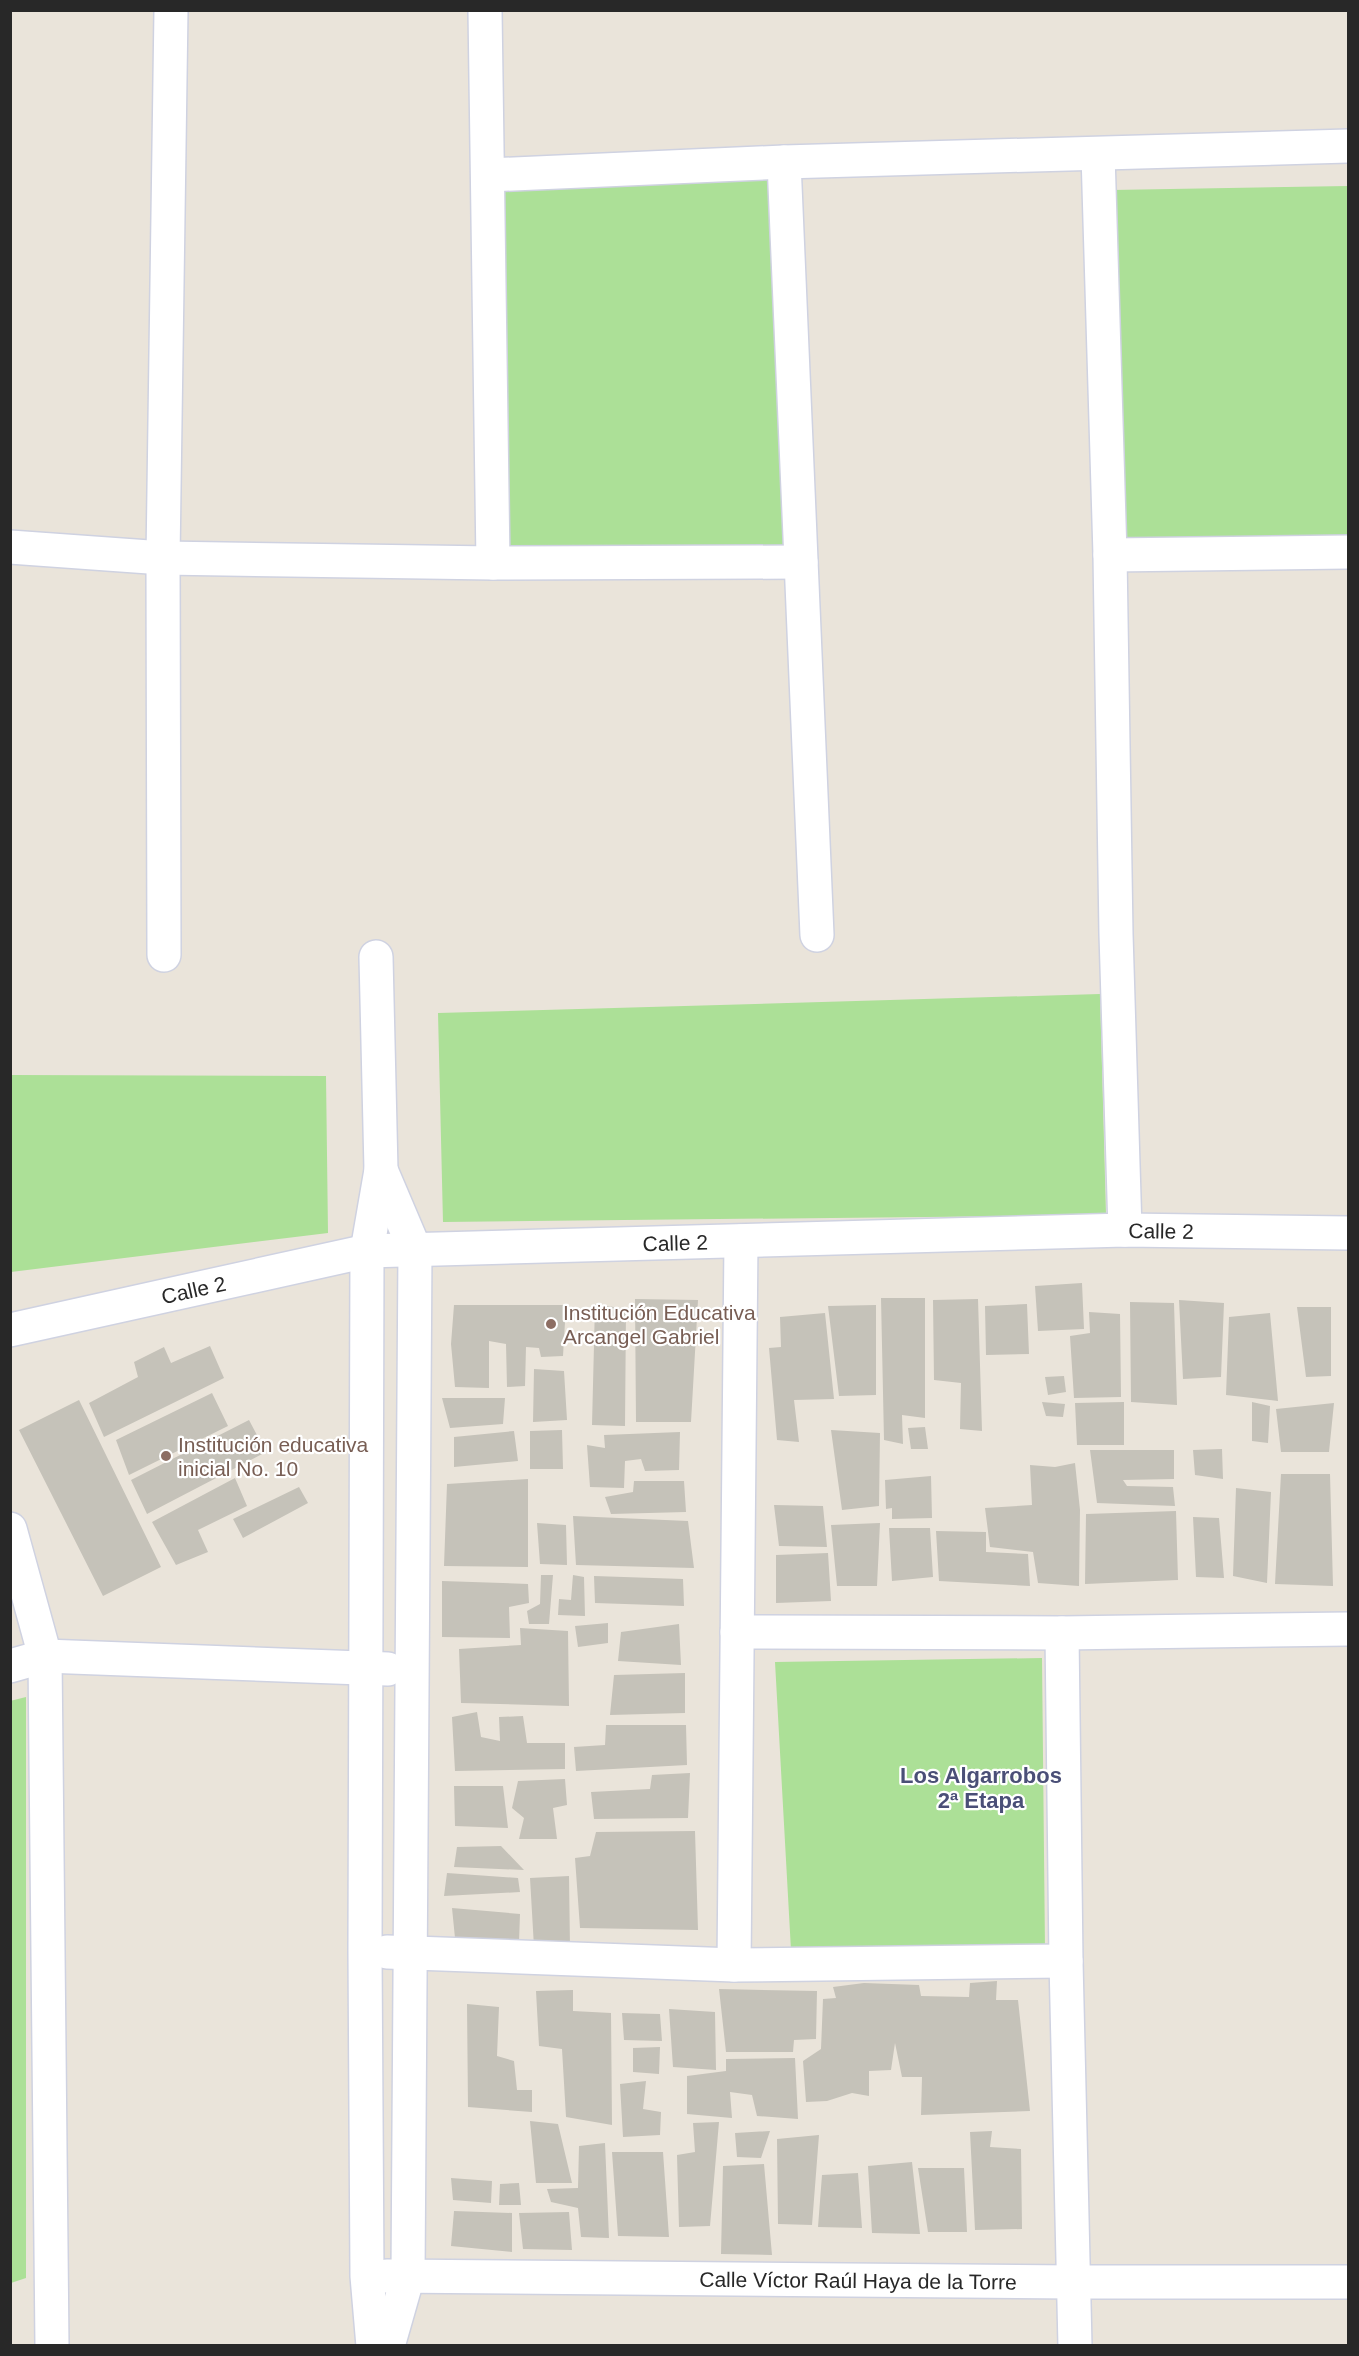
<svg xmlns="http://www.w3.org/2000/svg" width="1359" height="2356" font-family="Arial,sans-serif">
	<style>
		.green { fill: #ace097 }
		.building { fill: #c5c2b9 }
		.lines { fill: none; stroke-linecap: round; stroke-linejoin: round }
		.minor-casing { stroke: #cfd2e1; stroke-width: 36 }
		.minor { stroke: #fff; stroke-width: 33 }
		.education-dot { fill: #8d6e63; stroke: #fff; stroke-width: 2 }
		.labels { text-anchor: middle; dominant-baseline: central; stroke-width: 4.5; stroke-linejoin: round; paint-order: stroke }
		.street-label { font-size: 21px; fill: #282828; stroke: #fff }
		.education-label { font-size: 21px; fill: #785e54; stroke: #fff; text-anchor: start }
		.neighbourhood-label { font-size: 22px; font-weight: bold; fill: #4a4f77; stroke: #fff }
	</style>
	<rect width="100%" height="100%" fill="#eae4da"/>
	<path class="green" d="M 773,175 L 787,550 L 505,553 L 501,188 Z
		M 1348,186 L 1348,535 L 1126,539 L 1112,190 Z
		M 1100,994 L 1106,1215 L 443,1222 L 438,1013 Z
		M 10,1075 L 326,1076 L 328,1233 L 11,1272 Z
		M 1042,1658 L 1045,1950 L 791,1950 L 775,1662 Z
		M 26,1697 L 26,2278 L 11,2283 L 10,1701 Z"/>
	<path class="building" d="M 1082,1283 L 1084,1329 L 1038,1331 L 1035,1286 Z
		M 881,1298 L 925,1298 L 925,1418 L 902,1415 L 903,1444 L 884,1440 Z
		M 635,1299 L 698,1300 L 691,1422 L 636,1422 Z
		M 978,1299 L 982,1431 L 960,1429 L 961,1383 L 934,1380 L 933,1300 Z
		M 1179,1300 L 1224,1303 L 1221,1377 L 1183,1379 Z
		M 1130,1302 L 1174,1303 L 1177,1405 L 1131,1402 Z
		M 595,1304 L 626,1309 L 625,1426 L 592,1425 Z
		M 1027,1304 L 1029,1354 L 986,1355 L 985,1306 Z
		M 454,1305 L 566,1305 L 563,1356 L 541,1357 L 539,1348 L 526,1347 L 525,1386 L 507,1387 L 506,1344 L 489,1341 L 489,1388 L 455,1387 L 451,1344 Z
		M 876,1305 L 876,1395 L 839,1396 L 828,1306 Z
		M 1297,1307 L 1331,1307 L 1331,1376 L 1306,1377 Z
		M 1089,1312 L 1120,1314 L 1121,1397 L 1074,1398 L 1070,1336 L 1090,1333 Z
		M 825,1313 L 834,1399 L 794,1400 L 799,1442 L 777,1440 L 769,1348 L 781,1347 L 780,1317 Z
		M 1270,1313 L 1278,1401 L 1226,1395 L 1229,1317 Z
		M 210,1346 L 224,1378 L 104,1437 L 89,1403 L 138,1377 L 134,1362 L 164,1347 L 171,1363 Z
		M 534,1369 L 564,1371 L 567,1420 L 533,1422 Z
		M 1064,1376 L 1066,1392 L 1048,1395 L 1045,1377 Z
		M 212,1393 L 228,1426 L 129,1475 L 116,1440 Z
		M 442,1398 L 505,1398 L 503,1424 L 450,1428 Z
		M 79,1400 L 161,1567 L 103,1596 L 19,1430 Z
		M 1042,1402 L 1065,1404 L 1063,1417 L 1046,1416 Z
		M 1124,1402 L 1124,1445 L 1077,1445 L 1075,1403 Z
		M 1252,1402 L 1270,1406 L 1268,1443 L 1252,1441 Z
		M 1334,1403 L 1329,1452 L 1281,1452 L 1276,1409 Z
		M 249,1420 L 266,1452 L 147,1514 L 131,1480 Z
		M 925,1427 L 928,1449 L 911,1449 L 908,1428 Z
		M 562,1430 L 563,1469 L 530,1469 L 530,1431 Z
		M 831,1430 L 880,1433 L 879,1506 L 842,1510 Z
		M 514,1431 L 518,1461 L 454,1467 L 454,1437 Z
		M 680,1432 L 679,1470 L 645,1471 L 641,1459 L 625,1461 L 624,1488 L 590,1487 L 587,1445 L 605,1448 L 604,1435 Z
		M 1222,1449 L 1223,1479 L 1195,1475 L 1193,1450 Z
		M 1090,1450 L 1174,1450 L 1174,1479 L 1123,1480 L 1127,1486 L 1173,1487 L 1175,1506 L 1097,1503 Z
		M 1075,1463 L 1080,1510 L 1079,1586 L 1038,1583 L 1033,1552 L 990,1547 L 985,1508 L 1032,1505 L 1030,1465 L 1055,1467 Z
		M 1281,1474 L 1330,1474 L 1333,1586 L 1275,1584 Z
		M 931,1476 L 932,1518 L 892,1519 L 892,1508 L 886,1509 L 885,1480 Z
		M 235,1478 L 247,1506 L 198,1530 L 208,1552 L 176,1565 L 152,1522 Z
		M 528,1479 L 528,1567 L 444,1566 L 447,1484 Z
		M 634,1481 L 684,1481 L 686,1512 L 611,1514 L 605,1497 L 633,1492 Z
		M 299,1487 L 308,1503 L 243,1538 L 233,1519 Z
		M 1236,1488 L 1271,1492 L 1267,1583 L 1233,1576 Z
		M 774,1505 L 823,1506 L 827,1547 L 779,1546 Z
		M 1176,1511 L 1178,1580 L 1085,1584 L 1086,1514 Z
		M 573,1516 L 688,1521 L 694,1568 L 576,1565 Z
		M 1193,1517 L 1219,1518 L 1224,1578 L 1196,1577 Z
		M 537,1523 L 566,1525 L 567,1565 L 540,1564 Z
		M 880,1523 L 877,1586 L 837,1586 L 831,1525 Z
		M 889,1528 L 930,1528 L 933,1577 L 892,1581 Z
		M 936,1531 L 986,1532 L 986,1552 L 1028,1554 L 1030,1586 L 939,1581 Z
		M 828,1553 L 831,1601 L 776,1603 L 776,1555 Z
		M 541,1575 L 553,1575 L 549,1624 L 529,1624 L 527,1611 L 540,1604 Z
		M 573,1575 L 584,1577 L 585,1616 L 558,1615 L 559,1599 L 571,1600 Z
		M 594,1576 L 683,1579 L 684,1606 L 595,1603 Z
		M 442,1581 L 528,1584 L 529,1603 L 509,1607 L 510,1638 L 442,1637 Z
		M 608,1623 L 608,1643 L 578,1647 L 575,1626 Z
		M 679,1624 L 681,1665 L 618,1661 L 621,1632 Z
		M 520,1628 L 568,1631 L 569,1706 L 461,1703 L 459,1649 L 521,1645 Z
		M 685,1673 L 685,1713 L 610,1715 L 614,1675 Z
		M 477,1712 L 481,1737 L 500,1741 L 499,1717 L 523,1716 L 527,1743 L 565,1743 L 565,1769 L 455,1771 L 452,1717 Z
		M 606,1725 L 686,1725 L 687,1765 L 576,1771 L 574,1747 L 605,1745 Z
		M 690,1773 L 688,1818 L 594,1819 L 591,1792 L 650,1789 L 652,1775 Z
		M 565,1779 L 567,1805 L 553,1808 L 557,1839 L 519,1839 L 524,1818 L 512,1808 L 518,1781 Z
		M 454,1786 L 503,1786 L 508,1828 L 455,1826 Z
		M 695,1831 L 698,1930 L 580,1928 L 575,1858 L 590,1856 L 596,1832 Z
		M 501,1846 L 524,1870 L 454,1867 L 457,1847 Z
		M 447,1873 L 518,1878 L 520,1892 L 444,1896 Z
		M 569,1876 L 570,1948 L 534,1947 L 530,1878 Z
		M 452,1908 L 520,1914 L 519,1942 L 455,1938 Z
		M 997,1981 L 996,2000 L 1018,2000 L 1030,2111 L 921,2115 L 922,2077 L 902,2077 L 895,2043 L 891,2070 L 869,2071 L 869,2096 L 852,2093 L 827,2101 L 806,2102 L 803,2061 L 821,2049 L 823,1999 L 836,1998 L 833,1987 L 864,1983 L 919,1985 L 921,1996 L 969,1997 L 970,1983 Z
		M 719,1989 L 817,1991 L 816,2039 L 794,2040 L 793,2052 L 726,2052 Z
		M 573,1990 L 573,2011 L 611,2013 L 612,2125 L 566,2117 L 562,2049 L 539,2046 L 536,1991 Z
		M 467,2004 L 499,2007 L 497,2056 L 514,2061 L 517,2090 L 532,2090 L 532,2112 L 468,2107 Z
		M 669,2009 L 715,2012 L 716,2070 L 673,2067 Z
		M 622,2013 L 660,2014 L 662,2041 L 624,2040 Z
		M 660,2047 L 659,2074 L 633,2072 L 633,2048 Z
		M 795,2058 L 798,2119 L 757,2116 L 752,2095 L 730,2092 L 732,2118 L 687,2114 L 687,2076 L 726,2071 L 726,2059 Z
		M 646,2081 L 643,2109 L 661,2112 L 660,2135 L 623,2137 L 620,2084 Z
		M 530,2121 L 558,2124 L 572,2183 L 536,2183 Z
		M 719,2122 L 710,2226 L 679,2227 L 677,2155 L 695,2152 L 693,2123 Z
		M 770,2131 L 761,2158 L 737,2157 L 735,2133 Z
		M 992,2131 L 990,2147 L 1021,2149 L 1022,2229 L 975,2230 L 970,2132 Z
		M 819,2135 L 812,2225 L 778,2224 L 777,2139 Z
		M 605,2143 L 609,2238 L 581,2237 L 578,2208 L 551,2202 L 547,2189 L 578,2188 L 579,2146 Z
		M 612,2152 L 663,2152 L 669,2237 L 618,2236 Z
		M 912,2162 L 920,2234 L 872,2233 L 868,2166 Z
		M 764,2164 L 772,2255 L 721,2254 L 723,2166 Z
		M 918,2168 L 964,2168 L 967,2232 L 928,2232 Z
		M 858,2173 L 862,2228 L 818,2227 L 822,2175 Z
		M 451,2178 L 492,2181 L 491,2203 L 453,2200 Z
		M 519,2183 L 521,2205 L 499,2205 L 500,2184 Z
		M 454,2211 L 512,2213 L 512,2252 L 451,2246 Z
		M 569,2212 L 572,2250 L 523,2249 L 519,2213 Z"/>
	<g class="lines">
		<g class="minor-casing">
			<g id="minor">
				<path d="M 485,10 L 493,563"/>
				<path d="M 1098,154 L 1110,555 L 1116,934 L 1125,1230"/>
				<path d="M 784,162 L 817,935"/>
				<path d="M 489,175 L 784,162 L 1348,146"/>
				<path d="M 10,547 L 163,558 L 493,563 L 801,562"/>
				<path d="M 1110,555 L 1348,552"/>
				<path d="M 164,955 L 163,558 L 171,10"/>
				<path d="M 381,1170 L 415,1250 L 408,2276 L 388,2346"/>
				<path id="s1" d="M 10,1330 L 367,1251 L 1125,1230 L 1348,1233"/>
				<path d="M 10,1529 L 45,1656 L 52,2346"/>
				<path d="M 737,1632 L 1062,1633 L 1348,1629"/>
				<path d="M 1062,1633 L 1066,1961 L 1075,2346"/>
				<path d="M 10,1666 L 45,1656 L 388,1669"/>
				<path d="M 387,1952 L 734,1965 L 1066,1961"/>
				<path d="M 734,1965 L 741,1241"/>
				<path id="s2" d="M 387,2276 L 1074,2282 L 1348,2282"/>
				<path d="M 373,2346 L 367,2276 L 365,1951 L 367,1251 L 381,1170 L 376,957"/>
			</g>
		</g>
		<use href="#minor" class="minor"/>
	</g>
	<g class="education-dot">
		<circle cx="551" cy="1324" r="6"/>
		<circle cx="166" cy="1456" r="6"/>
	</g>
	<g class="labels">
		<g class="street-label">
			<text stroke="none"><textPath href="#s1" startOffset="1160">Calle 2</textPath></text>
			<text stroke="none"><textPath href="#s1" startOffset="674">Calle 2</textPath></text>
			<text stroke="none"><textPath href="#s1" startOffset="188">Calle 2</textPath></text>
			<text stroke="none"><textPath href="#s2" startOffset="471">Calle Víctor Raúl Haya de la Torre</textPath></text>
		</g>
		<g class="education-label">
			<text x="563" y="1312">Institución Educativa<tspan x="563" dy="24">Arcangel Gabriel</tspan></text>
			<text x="178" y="1444">Institución educativa<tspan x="178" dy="24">inicial No. 10</tspan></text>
		</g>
		<g class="neighbourhood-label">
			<text x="981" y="1775">Los Algarrobos<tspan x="981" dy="25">2ª Etapa</tspan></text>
		</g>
	</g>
	<rect width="1359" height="2356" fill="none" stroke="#282828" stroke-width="24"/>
</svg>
